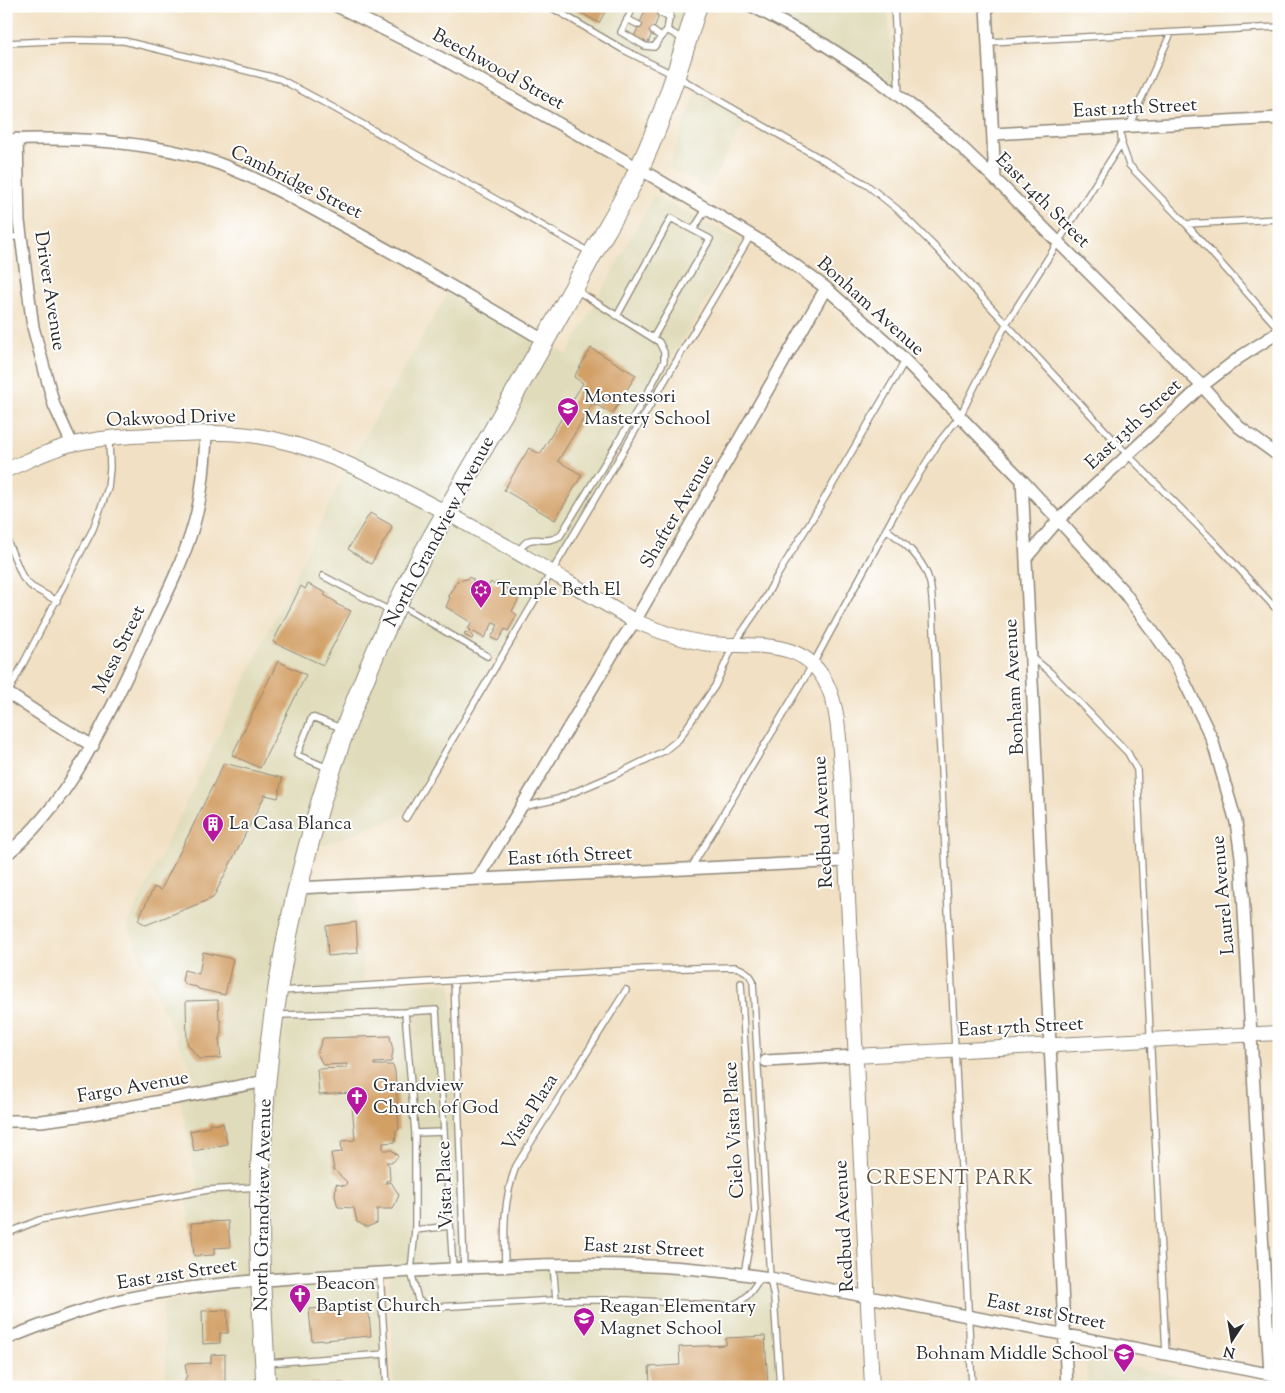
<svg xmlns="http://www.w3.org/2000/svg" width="1285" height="1393" font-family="'Sorts Mill Goudy',serif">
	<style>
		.built { fill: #e0dcbb }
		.building { fill: #d29f65 }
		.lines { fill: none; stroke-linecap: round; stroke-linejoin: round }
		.service-casing { stroke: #8e8677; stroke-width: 8 }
		.minor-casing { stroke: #8e8677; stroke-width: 14 }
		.tertiary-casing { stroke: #8e8677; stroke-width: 16 }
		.primary-casing { stroke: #8e8677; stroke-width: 21 }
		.service { stroke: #fff; stroke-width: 5.5 }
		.minor { stroke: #fff; stroke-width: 11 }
		.tertiary { stroke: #fff; stroke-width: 14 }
		.primary { stroke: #fff; stroke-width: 19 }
		.labels { text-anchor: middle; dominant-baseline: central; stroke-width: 4; stroke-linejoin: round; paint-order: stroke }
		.street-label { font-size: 19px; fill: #2b2b2b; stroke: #fff }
		.poi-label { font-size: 19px; fill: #2b2b2b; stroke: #fff; text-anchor: start }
		.neighbourhood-label { font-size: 20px; letter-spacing: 1px; fill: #65543f; stroke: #fff }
	</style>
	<rect width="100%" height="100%" fill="#fff"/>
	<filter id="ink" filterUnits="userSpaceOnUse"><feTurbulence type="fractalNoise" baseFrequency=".02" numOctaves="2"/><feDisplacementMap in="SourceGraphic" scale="10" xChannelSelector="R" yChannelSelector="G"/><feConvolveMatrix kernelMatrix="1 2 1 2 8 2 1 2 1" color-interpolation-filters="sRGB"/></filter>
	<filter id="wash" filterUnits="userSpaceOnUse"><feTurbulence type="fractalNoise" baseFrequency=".0096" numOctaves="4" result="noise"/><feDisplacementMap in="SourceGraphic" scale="20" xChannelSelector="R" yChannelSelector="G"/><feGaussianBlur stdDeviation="1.12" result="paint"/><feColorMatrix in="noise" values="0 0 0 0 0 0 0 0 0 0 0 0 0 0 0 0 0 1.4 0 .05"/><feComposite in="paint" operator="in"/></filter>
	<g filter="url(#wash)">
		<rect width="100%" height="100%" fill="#f1e0c3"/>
		<path class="built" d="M 550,6 L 697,6 L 676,76 Z
			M 752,6 L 888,6 L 893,91 Z
			M 697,90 L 746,120 L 708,189 L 670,168 L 673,154 Z
			M 654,195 L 741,241 L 403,815 L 307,851 L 297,887 L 356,885 L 364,985 L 451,983 L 466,1269 L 551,1264 L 721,1279 L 775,1288 L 777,1387 L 394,1387 L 389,1273 L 378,1274 L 384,1387 L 167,1387 L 162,1303 L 196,1297 L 187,1197 L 199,1193 L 180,1098 L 202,1092 L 146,973 L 128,924 L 349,463 L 452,286 L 567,355 Z
			M 1086,1358 L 1235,1387 L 1088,1387 Z"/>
		<g id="blocks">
			<path class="building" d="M 569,6 L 608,6 L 599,23 Z
				M 647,6 L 663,6 L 648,43 L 634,37 Z
				M 591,348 L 636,375 L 612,414 L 593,403 L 558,461 L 582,475 L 555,520 L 504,490 L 529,448 L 540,454 L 583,383 L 574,377 Z
				M 370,513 L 391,525 L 392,528 L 371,564 L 348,549 Z
				M 468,577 L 473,579 L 473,582 L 486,589 L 491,582 L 494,585 L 496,582 L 520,597 L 512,611 L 517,615 L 508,631 L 505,629 L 498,641 L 491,638 L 498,625 L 493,623 L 484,638 L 474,632 L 471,635 L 473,637 L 472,639 L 464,635 L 465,632 L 468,633 L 471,630 L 468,629 L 472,623 L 446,607 L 450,597 L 448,596 L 457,581 L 467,579 Z
				M 308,584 L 326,593 L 324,595 L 336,602 L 336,604 L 351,611 L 323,665 L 273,642 L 301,586 L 305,589 Z
				M 278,661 L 306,675 L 260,768 L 232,755 Z
				M 224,763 L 282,778 L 278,798 L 265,795 L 213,898 L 146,925 L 138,920 L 154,887 L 161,890 Z
				M 356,922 L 358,953 L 328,956 L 326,926 Z
				M 203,952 L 233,959 L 225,995 L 198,989 L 197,987 L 187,985 L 182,981 L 184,970 L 199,974 Z
				M 218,1000 L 219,1020 L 221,1021 L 221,1038 L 219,1039 L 221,1058 L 199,1059 L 187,1043 L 186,1001 Z
				M 390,1036 L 393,1051 L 391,1062 L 374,1063 L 374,1065 L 393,1065 L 395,1071 L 399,1130 L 396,1130 L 395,1142 L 383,1143 L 383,1150 L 392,1150 L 398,1156 L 393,1162 L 386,1162 L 389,1165 L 390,1180 L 386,1181 L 386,1183 L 391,1182 L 399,1195 L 393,1209 L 377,1209 L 377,1223 L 367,1227 L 357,1222 L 354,1208 L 338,1207 L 335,1196 L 336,1184 L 345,1186 L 347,1182 L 334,1170 L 331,1153 L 342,1152 L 341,1141 L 355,1140 L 351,1093 L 319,1095 L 317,1069 L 347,1068 L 347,1064 L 323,1065 L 317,1053 L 323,1038 Z
				M 213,1123 L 214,1125 L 223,1123 L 227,1144 L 194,1151 L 190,1131 L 209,1127 L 209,1124 Z
				M 228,1221 L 230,1247 L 214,1248 L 214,1255 L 194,1256 L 191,1223 Z
				M 368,1304 L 371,1336 L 312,1341 L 309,1309 Z
				M 227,1310 L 228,1333 L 220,1333 L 220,1343 L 203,1344 L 202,1311 Z
				M 765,1336 L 768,1386 L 640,1387 L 640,1385 L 650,1385 L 649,1367 L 680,1365 L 679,1347 L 726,1345 L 726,1338 Z
				M 225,1354 L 225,1383 L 204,1384 L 205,1387 L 185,1387 L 185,1379 L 187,1376 L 185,1364 L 211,1363 L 211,1355 Z
				M 310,1383 L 317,1383 L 321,1386 L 323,1384 L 343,1383 L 341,1387 L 311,1387 Z"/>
		</g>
	</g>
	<g filter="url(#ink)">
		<use href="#blocks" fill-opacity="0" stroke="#8e8677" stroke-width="1"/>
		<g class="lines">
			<g class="service-casing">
				<path id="service" d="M 549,6 L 622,49 L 676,76 L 867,185 L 897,209 L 936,248 L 1128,455 L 1215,543 L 1279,612
					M 634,6 L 621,32 L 645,46 L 654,47 L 667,30 L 685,40
					M 645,6 L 646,7
					M 894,6 L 899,95
					M 660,13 L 670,18
					M 627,19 L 639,25
					M 667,30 L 671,9 L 670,6
					M 653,31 L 661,37
					M 988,42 L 1279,27
					M 6,43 L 73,40 L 124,41 L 280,79 L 334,108 L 589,252
					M 1129,126 L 1171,33
					M 1120,127 L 1122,145 L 1129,165 L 1186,224 L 1279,329
					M 1186,224 L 1279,219
					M 6,237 L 21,237
					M 617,316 L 671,218 L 693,230 L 707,208
					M 653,338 L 710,239 L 693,230
					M 886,529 C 905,543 924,559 930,583 C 932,592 932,602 933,611 L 972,1387
					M 6,538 L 23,578 L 32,587 L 57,601
					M 519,552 C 530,529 541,547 560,536 L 646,396 L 664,361 L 664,352 L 659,342 L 576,290
					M 323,576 L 392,612
					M 400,605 L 487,656
					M 1032,657 L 1050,672 L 1128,753 L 1137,770 L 1166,1354
					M 8,693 L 93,529 L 108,488 L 110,468 L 109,439
					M 328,768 L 297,755 L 312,717 L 344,729
					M 522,807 L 558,799 L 617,774 L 664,751 L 679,739 L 715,686 L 734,644 L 764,600 L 777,576 L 817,511 L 905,361
					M 406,818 L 751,235
					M 691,868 L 813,664 L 895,513 L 939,442 L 960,416 L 1006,324 L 1122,142
					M 454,981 L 464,1268
					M 741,983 L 755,1213 L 744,1274
					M 280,991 L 646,969 L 736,967 C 744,970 750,973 753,981 L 770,1278 L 774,1298 L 780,1387
					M 405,1012 L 436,1010 L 453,1269
					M 278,1015 L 405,1012 L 415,1133 L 415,1230 L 411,1271 L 418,1300 L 426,1305 L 436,1307 L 556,1300 L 627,1300 L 729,1306 C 746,1302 752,1290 761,1277
					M 415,1133 L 444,1132
					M 415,1230 L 450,1226
					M 6,1234 L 39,1220 L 208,1190 L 258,1187
					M 553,1264 L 556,1300
					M 505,1266 C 504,1229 503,1201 516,1166 L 626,990
					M 380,1273 L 387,1387
					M 267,1363 L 385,1354"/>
			</g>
			<g class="minor-casing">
				<path id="minor" d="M 337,6 L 441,58 L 640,169 L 769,246 L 826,288 L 891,346 L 1022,480 L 1067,1387
					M 752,6 L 825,45 L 873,76 L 948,134 L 995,179 L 1202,386 L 1239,427 L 1279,456
					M 986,6 L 995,179
					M 993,134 L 1279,118
					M 17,139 L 19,221 L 33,327 L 54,405 L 72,444
					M 6,140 C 73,137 141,141 205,159 C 247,172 293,198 331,219 C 404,258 474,299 545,341
					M 1022,480 L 1124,592 L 1175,662 L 1212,739 L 1236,822 L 1241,857 L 1270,1375
					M 1026,558 L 1059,519 L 1202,386 L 1240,357 L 1279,332
					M 6,692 L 44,717 L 93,746
					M 6,855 C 71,801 104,723 140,649 C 160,607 183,565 195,520 C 203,491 205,462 206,433
					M 478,879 L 618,645 L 635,621 L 826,288
					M 297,888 L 845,861
					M 766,1061 L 855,1056
					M 6,1121 L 41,1121 L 86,1115 L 266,1081
					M 6,1339 C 44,1324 81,1309 120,1300 C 216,1279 317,1277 414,1271 C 536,1264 649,1258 770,1278 L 1279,1376"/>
			</g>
			<g class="tertiary-casing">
				<path id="tertiary" d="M 6,470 C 26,462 53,448 73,444 C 108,436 146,435 182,434 C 207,433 232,432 257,436 C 311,444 360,469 408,493 C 486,532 560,578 635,621 C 660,632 684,641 711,644 C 756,648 806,636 828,687 C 840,713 839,749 842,777 L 872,1387
					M 855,1056 L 1279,1033"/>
			</g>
			<g class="primary-casing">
				<path id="primary" d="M 266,1387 C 262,1310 257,1234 261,1157 C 269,953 322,749 416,567 C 438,526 462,485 485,445 C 522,381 559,316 594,251 C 610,223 627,196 640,167 C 664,115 681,61 697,6"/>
			</g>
			<use href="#service" class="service"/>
			<use href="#minor" class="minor"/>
			<use href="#tertiary" class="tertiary"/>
			<use href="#primary" class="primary"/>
		</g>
	</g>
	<defs>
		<g id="school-pin" transform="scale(1.125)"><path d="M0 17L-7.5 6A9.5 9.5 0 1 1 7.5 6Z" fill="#b5179e" stroke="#fff"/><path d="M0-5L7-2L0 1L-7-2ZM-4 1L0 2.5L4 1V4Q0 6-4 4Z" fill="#fff"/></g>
		<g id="synagogue-pin" transform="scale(1.125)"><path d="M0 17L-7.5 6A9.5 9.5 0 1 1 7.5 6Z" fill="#b5179e" stroke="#fff"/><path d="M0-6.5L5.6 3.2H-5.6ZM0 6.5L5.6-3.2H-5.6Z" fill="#fff"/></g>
		<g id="building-pin" transform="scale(1.125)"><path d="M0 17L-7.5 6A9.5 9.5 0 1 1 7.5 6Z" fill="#b5179e" stroke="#fff"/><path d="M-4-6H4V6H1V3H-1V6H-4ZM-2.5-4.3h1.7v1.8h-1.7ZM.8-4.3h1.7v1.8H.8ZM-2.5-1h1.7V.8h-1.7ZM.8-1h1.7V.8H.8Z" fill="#fff"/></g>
		<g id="church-pin" transform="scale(1.125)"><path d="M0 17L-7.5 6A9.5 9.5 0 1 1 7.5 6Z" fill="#b5179e" stroke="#fff"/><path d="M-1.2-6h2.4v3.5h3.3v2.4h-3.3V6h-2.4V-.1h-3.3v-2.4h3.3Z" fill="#fff"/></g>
	</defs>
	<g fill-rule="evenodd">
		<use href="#school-pin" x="568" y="408"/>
		<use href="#synagogue-pin" x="481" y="590"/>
		<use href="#building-pin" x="213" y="824"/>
		<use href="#church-pin" x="357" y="1097"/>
		<use href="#church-pin" x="300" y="1295"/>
		<use href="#school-pin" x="584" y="1318"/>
		<use href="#school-pin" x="1124" y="1354"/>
	</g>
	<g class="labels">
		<g class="street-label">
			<text transform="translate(498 70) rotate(29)">Beechwood Street</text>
			<text transform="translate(1135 109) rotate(-3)">East 12th Street</text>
			<text transform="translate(296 183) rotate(26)">Cambridge Street</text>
			<text transform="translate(1042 201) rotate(45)">East 14th Street</text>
			<text transform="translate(49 291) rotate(81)">Driver Avenue</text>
			<text transform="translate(870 307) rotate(42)">Bonham Avenue</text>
			<text transform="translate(171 419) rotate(-2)">Oakwood Drive</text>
			<text transform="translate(1134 425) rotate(-43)">East 13th Street</text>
			<text transform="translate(678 512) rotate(-60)">Shafter Avenue</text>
			<text transform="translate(440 532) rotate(-62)">North Grandview Avenue</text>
			<text transform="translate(120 650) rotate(-64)">Mesa Street</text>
			<text transform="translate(1015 687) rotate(-93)">Bonham Avenue</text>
			<text transform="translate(824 822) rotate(-93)">Redbud Avenue</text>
			<text transform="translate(570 857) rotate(-3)">East 16th Street</text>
			<text transform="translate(1224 895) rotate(-95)">Laurel Avenue</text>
			<text transform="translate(1021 1028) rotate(-3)">East 17th Street</text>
			<text transform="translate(133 1088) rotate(-10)">Fargo Avenue</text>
			<text transform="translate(531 1113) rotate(-58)">Vista Plaza</text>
			<text transform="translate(735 1130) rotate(-93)">Cielo Vista Place</text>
			<text transform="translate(446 1185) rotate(-92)">Vista Place</text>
			<text transform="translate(264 1205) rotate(-89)">North Grandview Avenue</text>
			<text transform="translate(845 1226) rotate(-93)">Redbud Avenue</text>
			<text transform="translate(644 1249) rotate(3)">East 21st Street</text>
			<text transform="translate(177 1275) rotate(-9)">East 21st Street</text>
			<text transform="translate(1046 1313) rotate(11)">East 21st Street</text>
		</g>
		<g class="poi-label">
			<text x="584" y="397">Montessori<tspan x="584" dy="22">Mastery School</tspan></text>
			<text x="497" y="590">Temple Beth El</text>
			<text x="229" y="824">La Casa Blanca</text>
			<text x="373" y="1086">Grandview<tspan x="373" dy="22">Church of God</tspan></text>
			<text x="316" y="1284">Beacon<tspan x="316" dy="22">Baptist Church</tspan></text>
			<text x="600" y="1307">Reagan Elementary<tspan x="600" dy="22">Magnet School</tspan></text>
			<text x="1108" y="1354" text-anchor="end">Bohnam Middle School</text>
		</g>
		<g class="neighbourhood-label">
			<text x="950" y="1179">CRESENT PARK</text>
		</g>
	</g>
	<rect width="1285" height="1393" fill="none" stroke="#fff" stroke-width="25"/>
	<g transform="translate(1232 1340) rotate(192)" stroke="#ffffff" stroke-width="4" paint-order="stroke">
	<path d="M0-4L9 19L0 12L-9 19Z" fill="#2b2b2b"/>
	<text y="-8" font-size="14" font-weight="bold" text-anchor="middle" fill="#2b2b2b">N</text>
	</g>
</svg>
